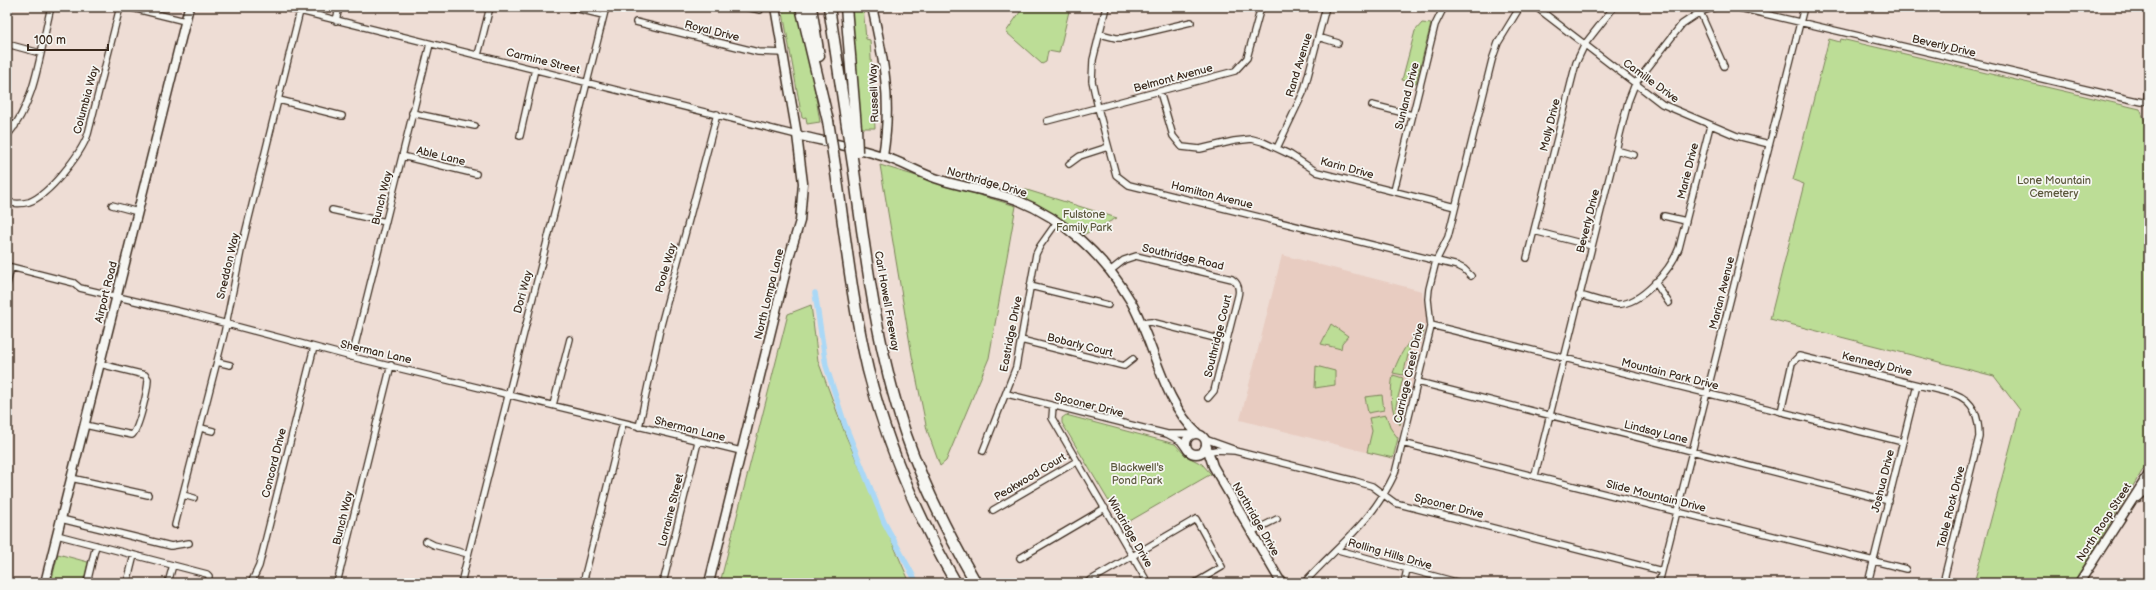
<svg xmlns="http://www.w3.org/2000/svg" width="2156" height="590" font-family="'Balsamiq Sans',sans-serif">
	<style>
		.built { fill: #e8ccc1 }
		.green { fill: #bcdd96; stroke: #7c845a }
		.lines { fill: none; stroke-linecap: round; stroke-linejoin: round }
		.canal { stroke: #aad8f6; stroke-width: 5.5 }
		.street-casing { stroke: #3b2a1e; stroke-width: 8 }
		.secondary-casing { stroke: #3b2a1e; stroke-width: 11 }
		.highway-casing { stroke: #3b2a1e; stroke-width: 13 }
		.street { stroke: #f6f6f2; stroke-width: 5.5 }
		.secondary { stroke: #f6f6f2; stroke-width: 8 }
		.highway { stroke: #f6f6f2; stroke-width: 10 }
		.highway-bridge-casing { stroke: #3b2a1e; stroke-width: 13; stroke-linecap: butt }
		.highway-bridge { stroke: #f6f6f2; stroke-width: 10 }
		.labels { text-anchor: middle; dominant-baseline: central; stroke-width: 3.5; stroke-linejoin: round; paint-order: stroke }
		.street-label { font-size: 11px; fill: #3b2a1e; stroke: #f6f6f2 }
		.park-label { font-size: 11px; fill: #5b573c; stroke: #f6f6f2 }
	</style>
	<rect width="100%" height="100%" fill="#eeddd5"/>
	<filter id="ink" filterUnits="userSpaceOnUse"><feTurbulence type="fractalNoise" baseFrequency=".025" numOctaves="2"/><feDisplacementMap in="SourceGraphic" scale="8" xChannelSelector="R" yChannelSelector="G"/><feConvolveMatrix kernelMatrix="1 2 1 2 8 2 1 2 1" color-interpolation-filters="sRGB"/></filter>
	<g filter="url(#ink)">
		<path class="built" d="M 1282,255 L 1422,291 L 1427,322 L 1393,459 L 1240,420 Z"/>
		<path class="green" d="M 782,7 L 796,7 L 810,62 L 820,122 L 807,124 L 806,117 L 802,118 Z
			M 850,7 L 863,7 L 866,39 L 870,40 L 875,128 L 860,128 Z
			M 1021,7 L 1070,7 L 1059,53 L 1048,51 L 1046,62 L 1042,64 L 1006,32 L 1020,12 Z
			M 1422,23 L 1431,24 L 1416,83 L 1402,80 L 1415,31 Z
			M 1829,39 L 1840,42 L 1841,39 L 2140,109 L 2149,131 L 2149,460 L 2073,583 L 1974,583 L 2020,410 L 1994,376 L 1770,319 L 1804,184 L 1793,180 Z
			M 880,165 L 1016,206 L 989,358 L 946,461 L 940,466 L 927,430 L 912,356 Z
			M 1024,190 L 1027,190 L 1117,218 L 1083,235 L 1054,214 L 1023,198 L 1022,194 Z
			M 811,305 L 818,361 L 846,436 L 910,583 L 720,583 L 788,314 Z
			M 1331,324 L 1348,336 L 1342,343 L 1341,349 L 1321,344 Z
			M 1424,331 L 1422,339 L 1417,340 L 1411,343 L 1403,375 L 1393,373 C 1398,359 1409,335 1424,331 Z
			M 1316,366 L 1335,371 L 1335,385 L 1315,388 Z
			M 1393,375 L 1403,378 L 1395,409 L 1397,414 L 1402,417 L 1400,425 C 1390,413 1390,391 1393,375 Z
			M 1382,395 L 1384,410 L 1368,413 L 1365,397 Z
			M 1066,415 L 1175,444 L 1186,456 L 1202,464 L 1211,474 L 1123,525 L 1062,423 L 1062,418 Z
			M 1386,415 L 1391,429 L 1398,438 L 1393,458 L 1367,452 L 1372,431 L 1369,418 Z
			M 58,554 L 88,562 L 83,583 L 51,583 Z"/>
		<g class="lines">
			<path class="canal" d="M 815,293 L 826,366 L 845,425 L 884,522 L 917,583"/>
			<g class="street-casing">
				<path id="street" d="M 128,7 L 185,21
					M 284,7 L 797,135
					M 570,7 L 603,15
					M 746,7 L 760,10
					M 1106,7 L 1093,60 L 1092,81 L 1098,108 L 1116,175 L 1129,185 L 1458,266 L 1464,269 L 1471,276
					M 1536,7 L 1662,104 L 1737,136 L 1769,144
					M 1735,7 L 2124,98 L 2142,102 L 2149,100
					M 1700,12 L 1724,66
					M 336,21 L 339,7
					M 636,22 L 758,52 L 783,53
					M 1100,34 L 1116,38 L 1123,38 L 1191,22
					M 1318,37 L 1338,43
					M 7,44 L 40,53
					M 478,55 L 490,7
					M 1160,92 L 1173,136 L 1182,147 L 1200,149 L 1234,141 L 1252,139 L 1263,142 L 1291,155 L 1317,172 L 1455,207
					M 279,100 L 342,116
					M 1372,105 L 1412,115
					M 412,113 L 475,126
					M 1047,121 L 1235,71 L 1247,58 L 1261,7
					M 7,122 L 15,126
					M 7,136 C 37,101 40,50 51,7
					M 520,136 L 535,69
					M 1277,148 L 1304,91 L 1326,7
					M 1616,150 L 1634,155
					M 402,156 L 476,174
					M 1069,164 L 1080,156 L 1108,147
					M 1394,191 L 1435,25 L 1444,7
					M 7,202 C 14,204 22,204 29,202 C 49,195 81,154 88,134 L 120,7
					M 112,205 L 138,212
					M 332,210 L 386,222
					M 1664,216 L 1686,221
					M 1534,231 L 1592,246
					M 1527,258 L 1576,63 L 1585,44 L 1614,7
					M 7,266 L 74,283 L 80,288 L 186,313 L 352,357 L 741,451
					M 1110,271 L 1124,260 L 1136,256 L 1232,279 C 1238,283 1240,288 1238,296 L 1214,391 L 1208,398
					M 1655,282 L 1669,303
					M 7,284 L 11,267
					M 1030,286 L 1108,305
					M 1579,295 C 1591,298 1604,303 1615,304 C 1640,307 1671,269 1679,248 L 1710,126
					M 1141,323 L 1151,322 L 1227,341
					M 1431,325 L 1903,442
					M 1021,340 L 1124,366 L 1133,359
					M 352,357 L 430,44
					M 217,362 L 230,365
					M 1418,382 L 1889,501
					M 1007,394 L 1167,434 L 1180,441 L 1186,449
					M 553,405 L 570,339
					M 1053,406 L 1052,418 L 1148,583
					M 1781,412 L 1792,363 L 1799,356 L 1955,394 C 1974,401 1979,417 1979,437 L 1943,583
					M 85,425 L 132,435 C 139,429 148,389 148,379 L 145,375 L 100,364
					M 639,427 L 661,325 L 717,114
					M 201,428 L 213,431
					M 1169,434 L 1192,434
					M 1205,439 L 1233,449
					M 1402,443 L 1906,569
					M 983,451 L 1016,367 L 1036,254 L 1040,246 L 1057,222
					M 1201,453 L 1216,450 L 1235,451 L 1355,481 L 1372,486 L 1395,503 L 1662,571
					M 1535,475 L 1628,102 L 1635,84 L 1682,24 L 1700,12 L 1716,7
					M 71,478 L 148,495
					M 183,495 L 194,498
					M 993,510 L 1077,461
					M 61,519 L 171,546 L 189,543
					M 175,525 L 224,334 L 242,246 L 300,11
					M 1251,532 L 1277,519
					M 57,535 L 207,574 L 209,576 L 208,583
					M 426,541 L 434,545 L 468,554
					M 1338,550 L 1460,583
					M 1020,558 L 1105,508
					M 87,583 L 96,545
					M 127,583 L 134,555
					M 168,583 L 173,565
					M 251,583 L 259,566 L 314,347
					M 337,583 L 391,365
					M 461,583 L 606,7
					M 583,583 L 623,423
					M 663,583 L 698,442
					M 1086,583 L 1196,519 L 1222,567 L 1195,583
					M 1304,583 C 1339,544 1372,523 1395,473 L 1431,327 L 1428,299 L 1429,289 L 1436,261 L 1448,237 L 1492,60 L 1498,43 L 1520,7
					M 1404,583 L 1407,569
					M 1659,583 L 1804,7
					M 1868,583 L 1917,385"/>
			</g>
			<g class="secondary-casing">
				<path id="secondary" d="M 872,7 C 884,59 892,102 883,156
					M 2149,93 L 2149,98
					M 797,135 C 826,142 855,147 882,156 C 903,162 920,174 941,180 C 966,188 992,191 1017,200 C 1064,219 1104,256 1130,300 C 1154,341 1162,401 1198,434
					M1186 444a10 10 0 1 1 20 0a10 10 0 1 1-20 0Z
					M 1206,444 L 1213,466 L 1279,579 L 1283,583
					M 2138,497 L 2149,487
					M 45,583 L 189,7
					M 709,583 L 790,254 L 800,221 L 803,183 L 797,135 L 775,7
					M 2079,583 L 2149,474"/>
			</g>
			<g class="highway-casing">
				<path id="highway" d="M 801,7 L 828,121
					M 811,7 L 819,56
					M 829,7 L 847,126
					M 846,7 L 856,128
					M 835,166 C 845,234 852,303 868,370 C 887,445 917,516 956,583
					M 854,171 C 866,260 877,350 906,435 C 924,487 949,536 976,583"/>
			</g>
			<use href="#street" class="street"/>
			<use href="#secondary" class="secondary"/>
			<use href="#highway" class="highway"/>
			<g class="highway-bridge-casing">
				<path id="highway-bridge" d="M 828,121 L 835,166
					M 847,126 L 854,171
					M 856,128 L 857,152"/>
			</g>
			<use href="#highway-bridge" class="highway-bridge"/>
		</g>
	</g>
	<g class="labels">
		<g class="street-label">
			<text transform="translate(712 31) rotate(14)">Royal Drive</text>
			<text transform="translate(1944 46) rotate(13)">Beverly Drive</text>
			<text transform="translate(543 61) rotate(14)">Carmine Street</text>
			<text transform="translate(1299 65) rotate(-73)">Rand Avenue</text>
			<text transform="translate(1173 78) rotate(-15)">Belmont Avenue</text>
			<text transform="translate(1651 81) rotate(36)">Camille Drive</text>
			<text transform="translate(874 93) rotate(-92)">Russell Way</text>
			<text transform="translate(1407 96) rotate(-76)">Sunland Drive</text>
			<text transform="translate(86 100) rotate(-75)">Columbia Way</text>
			<text transform="translate(1550 125) rotate(-76)">Molly Drive</text>
			<text transform="translate(441 156) rotate(14)">Able Lane</text>
			<text transform="translate(1347 168) rotate(15)">Karin Drive</text>
			<text transform="translate(1688 171) rotate(-76)">Marie Drive</text>
			<text transform="translate(987 182) rotate(16)">Northridge Drive</text>
			<text transform="translate(1212 195) rotate(14)">Hamilton Avenue</text>
			<text transform="translate(382 198) rotate(-76)">Bunch Way</text>
			<text transform="translate(1588 221) rotate(-76)">Beverly Drive</text>
			<text transform="translate(1183 257) rotate(13)">Southridge Road</text>
			<text transform="translate(228 266) rotate(-77)">Sneddon Way</text>
			<text transform="translate(666 268) rotate(-74)">Poole Way</text>
			<text transform="translate(106 292) rotate(-76)">Airport Road</text>
			<text transform="translate(523 292) rotate(-75)">Dori Way</text>
			<text transform="translate(1722 293) rotate(-76)">Marian Avenue</text>
			<text transform="translate(769 294) rotate(-76)">North Lompa Lane</text>
			<text transform="translate(887 301) rotate(80)">Carl Howell Freeway</text>
			<text transform="translate(1011 334) rotate(-79)">Eastridge Drive</text>
			<text transform="translate(1218 336) rotate(-76)">Southridge Court</text>
			<text transform="translate(1080 345) rotate(14)">Bobarly Court</text>
			<text transform="translate(376 352) rotate(13)">Sherman Lane</text>
			<text transform="translate(1877 364) rotate(14)">Kennedy Drive</text>
			<text transform="translate(1409 373) rotate(-77)">Carriage Crest Drive</text>
			<text transform="translate(1670 374) rotate(14)">Mountain Park Drive</text>
			<text transform="translate(1089 405) rotate(14)">Spooner Drive</text>
			<text transform="translate(690 429) rotate(14)">Sherman Lane</text>
			<text transform="translate(1656 432) rotate(14)">Lindsay Lane</text>
			<text transform="translate(274 463) rotate(-76)">Concord Drive</text>
			<text transform="translate(1030 477) rotate(-31)">Peakwood Court</text>
			<text transform="translate(1883 481) rotate(-76)">Joshua Drive</text>
			<text transform="translate(1656 496) rotate(14)">Slide Mountain Drive</text>
			<text transform="translate(1449 506) rotate(14)">Spooner Drive</text>
			<text transform="translate(1951 507) rotate(-76)">Table Rock Drive</text>
			<text transform="translate(671 510) rotate(-76)">Lorraine Street</text>
			<text transform="translate(343 518) rotate(-76)">Bunch Way</text>
			<text transform="translate(1256 519) rotate(60)">Northridge Drive</text>
			<text transform="translate(2104 522) rotate(-57)">North Roop Street</text>
			<text transform="translate(1130 532) rotate(60)">Windridge Drive</text>
			<text transform="translate(1390 554) rotate(16)">Rolling Hills Drive</text>
		</g>
		<g class="park-label">
			<text x="2054" y="180">Lone Mountain<tspan x="2054" dy="13">Cemetery</tspan></text>
			<text x="1084" y="214">Fulstone<tspan x="1084" dy="13">Family Park</tspan></text>
			<text x="1137" y="467">Blackwell's<tspan x="1137" dy="13">Pond Park</tspan></text>
		</g>
	</g>
	<rect width="2156" height="590" fill="none" stroke="#f6f6f2" stroke-width="24"/>
	<rect x="12" y="12" width="2132" height="566" fill="none" stroke="#3b2a1e" stroke-width="1.5" filter="url(#ink)"/>
	<path d="M28 44v6h80v-6" fill="none" stroke="#3b2a1e" stroke-width="2"/>
	<text x="34" y="44" font-size="12" fill="#3b2a1e" stroke="#f6f6f2" stroke-width="3" paint-order="stroke">100 m</text>
</svg>
